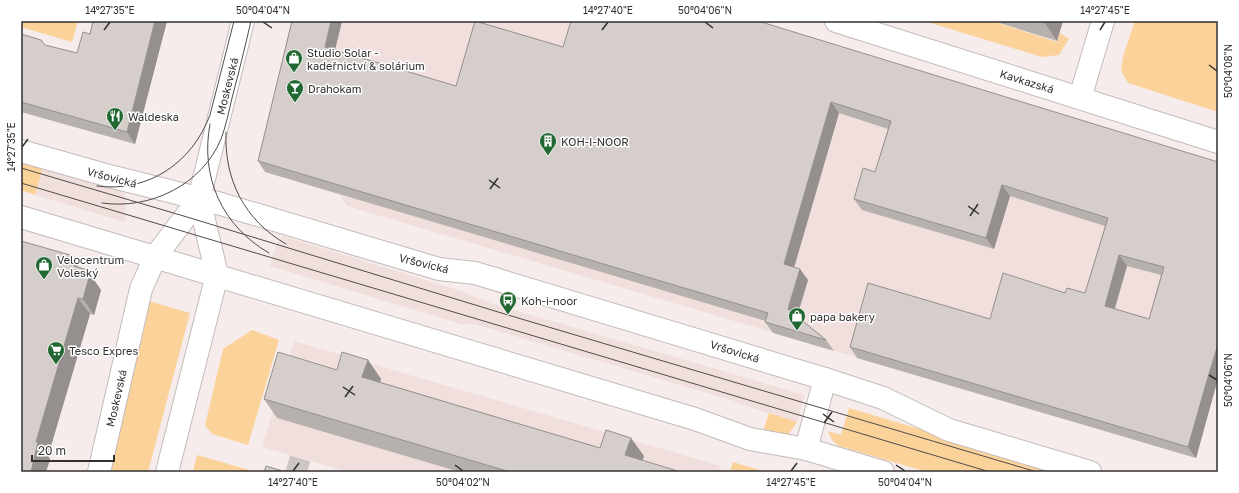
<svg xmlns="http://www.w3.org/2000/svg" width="1239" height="493" font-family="'Golos Text',sans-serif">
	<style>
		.built { fill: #f1dfdd }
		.green { fill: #fbd29a }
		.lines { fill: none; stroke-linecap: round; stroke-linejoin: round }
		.minor-tunnel { stroke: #cec6c5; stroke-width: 22; stroke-dasharray: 22 11; stroke-linecap: butt }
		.minor-casing { stroke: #c3bbba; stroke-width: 24 }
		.major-casing { stroke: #c3bbba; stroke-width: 24 }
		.minor { stroke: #fff; stroke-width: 22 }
		.major { stroke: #fff; stroke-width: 22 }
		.tram { stroke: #4f4c4b; stroke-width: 1 }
		.wall { fill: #b7b1ae; fill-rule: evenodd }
		.shaded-wall { fill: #95908d }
		.building { fill: #d5ceca; stroke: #95908d; fill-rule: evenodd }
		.ticks { fill: none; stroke: #322f2f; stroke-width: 1.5 }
		.labels { text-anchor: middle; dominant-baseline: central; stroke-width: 3; stroke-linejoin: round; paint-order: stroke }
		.poi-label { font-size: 11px; fill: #322f2f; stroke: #fff; text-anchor: start }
		.street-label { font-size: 11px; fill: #322f2f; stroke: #fff }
		.neatline { fill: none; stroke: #322f2f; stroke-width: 1.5 }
		.ticks-label { font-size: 10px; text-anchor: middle; fill: #322f2f }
	</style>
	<rect width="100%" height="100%" fill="#f5eceb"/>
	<path class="built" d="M 303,21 L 731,21 L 1218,171 L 1218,379 L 1196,458 L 347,206 L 340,195 L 265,172 Z
		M 43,167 L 121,190 L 126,196 L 125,222 L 35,195 Z
		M 283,236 L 461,291 L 490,303 L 805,395 L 797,422 L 752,408 L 734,401 L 478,325 L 461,324 L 270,266 L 277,243 Z
		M 294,341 L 721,466 L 720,472 L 349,472 L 262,447 Z"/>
	<path class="green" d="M 21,21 L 78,21 L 72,42 L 21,27 Z
		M 924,21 L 992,21 L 1057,42 L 1060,33 L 1069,39 L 1059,55 L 1042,57 Z
		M 1135,21 L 1218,21 L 1218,112 L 1128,83 L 1121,71 L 1123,56 Z
		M 21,161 L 43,167 L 35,195 L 21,190 Z
		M 149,301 L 190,313 L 148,472 L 108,472 Z
		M 252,330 L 279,340 L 248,445 L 212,434 L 205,425 L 223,349 Z
		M 849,408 L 1064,472 L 927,472 L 839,446 L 832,440 L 828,431 L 841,435 Z
		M 769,413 L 797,422 L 788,435 L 762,434 Z
		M 197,455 L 256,472 L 193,472 Z
		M 733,462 L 766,472 L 730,472 Z"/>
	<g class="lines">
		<path class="minor-tunnel" d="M 287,466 L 307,472"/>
		<g class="minor-casing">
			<path id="minor" d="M 836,21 L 1218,142
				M 1080,98 L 1103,21
				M 806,449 L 825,379
				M 99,472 L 141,289 L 155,257 L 199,199 L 243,21
				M 167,472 L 217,275 L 199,199"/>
		</g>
		<g class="major-casing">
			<path id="major" d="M 21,151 L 113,177 L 221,204 L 439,269 L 475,273 L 825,379 L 883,398 L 949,430 L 1090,472
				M 21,217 L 695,419 L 750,439 L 806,449 L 883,472"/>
		</g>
		<use href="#minor" class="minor"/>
		<use href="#major" class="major"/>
		<path class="tram" d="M 210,124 C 200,177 222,226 269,253
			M 226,132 C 224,179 244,220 286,244
			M 21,168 L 187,217 L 508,315 L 1037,472
			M 21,183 L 990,472
			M 97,186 C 148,193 192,163 210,115 L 234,21
			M 102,203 C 150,210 202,185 221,139 C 226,126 229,111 232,98 C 239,72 245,47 251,21"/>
	</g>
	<path class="wall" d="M 93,21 L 167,21 L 135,144 L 21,112 L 21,34 L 45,45 L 77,53 L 90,34 Z
		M 342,21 L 335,50 L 456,86 L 563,47 L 1218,162 L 1213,395 L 1196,458 L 857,358 L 850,347 L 990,319 L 1065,293 L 1085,293 L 1105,226 L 1010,196 L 994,249 L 862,210 L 854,199 L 875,172 L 888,129 L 839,113 L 794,267 L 808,280 L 797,316 L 826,340 L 834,351 L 773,333 L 765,322 L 766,321 L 265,172 L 258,161 ZM 1127,266 L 1161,275 L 1149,319 L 1115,309 Z
		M 993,21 L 1063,21 L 1057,41 Z
		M 79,267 L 87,270 L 101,290 L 94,315 L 90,314 L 48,456 L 50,459 L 46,472 L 21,472 Z
		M 368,360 L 381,379 L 380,382 L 600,448 L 644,456 L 642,461 L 681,472 L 460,472 L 277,418 L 264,399 L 337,370 Z"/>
	<path class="shaded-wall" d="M 155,21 L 167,21 L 135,144 L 127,132 Z
		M 331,21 L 342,21 L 333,58 L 325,47 Z
		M 1046,21 L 1063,21 L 1057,41 L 1045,23 Z
		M 831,102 L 839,113 L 792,275 L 784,264 Z
		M 1002,185 L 1010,196 L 994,249 L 986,238 Z
		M 70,255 L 82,272 L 68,264 Z
		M 1119,255 L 1127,266 L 1112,317 L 1105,306 Z
		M 800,269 L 808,280 L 796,320 L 788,309 Z
		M 87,270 L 101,290 L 94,315 L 83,299 Z
		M 78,298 L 90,314 L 48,456 L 50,459 L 46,472 L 31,472 L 36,442 Z
		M 1218,344 L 1218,379 L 1196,458 L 1188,447 L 1206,384 Z
		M 368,360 L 381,379 L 375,396 L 362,377 Z
		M 631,438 L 644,456 L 639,472 L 625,455 Z"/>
	<path class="building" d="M 93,21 L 155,21 L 127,132 L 21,102 L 21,34 L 41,40 L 45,45 L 77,53 L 83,32 L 90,34 Z
		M 292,21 L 331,21 L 325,47 L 456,86 L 475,21 L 563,47 L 571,21 L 758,21 L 1218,162 L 1218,344 L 1206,384 L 1188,447 L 850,347 L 868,283 L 990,319 L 1003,273 L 1065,293 L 1067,288 L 1085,293 L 1108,218 L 1002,185 L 986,238 L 854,199 L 863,168 L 875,172 L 891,121 L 831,102 L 784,264 L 800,269 L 788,309 L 826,340 L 765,322 L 768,313 L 258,161 ZM 1119,255 L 1164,267 L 1149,319 L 1105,306 Z
		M 1037,21 L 1046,21 L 1045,23 Z
		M 21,241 L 70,255 L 68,264 L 87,270 L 86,273 L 90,274 L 83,299 L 78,298 L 36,442 L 38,442 L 31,472 L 21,472 Z
		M 278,352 L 337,370 L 342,352 L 368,360 L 362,377 L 600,448 L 606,430 L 631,438 L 625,455 L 681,472 L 510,472 L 264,399 Z
		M 266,466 L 286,472 L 264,472 Z"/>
	<path class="ticks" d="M 263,22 L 272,28M 705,22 L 713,28M 104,30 L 110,22M 602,30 L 608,22M 1100,30 L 1105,22M 1209,65 L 1217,71M 22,147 L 28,139M 489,180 L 500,188M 490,189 L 498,178M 968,206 L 979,214M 970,216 L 978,204M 1209,375 L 1217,380M 343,387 L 355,395M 345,397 L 353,386M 823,414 L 834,422M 824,423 L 832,412M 455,465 L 463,471M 896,465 L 905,471M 293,471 L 299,463M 791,471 L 797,463"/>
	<defs>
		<g id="shop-pin" transform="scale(0.9)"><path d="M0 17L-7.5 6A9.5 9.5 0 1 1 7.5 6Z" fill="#226833" stroke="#fff"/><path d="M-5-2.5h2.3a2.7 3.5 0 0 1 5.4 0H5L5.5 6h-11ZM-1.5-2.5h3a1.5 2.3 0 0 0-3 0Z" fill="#fff"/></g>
		<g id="bar-pin" transform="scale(0.9)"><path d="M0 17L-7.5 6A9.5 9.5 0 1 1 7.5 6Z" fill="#226833" stroke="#fff"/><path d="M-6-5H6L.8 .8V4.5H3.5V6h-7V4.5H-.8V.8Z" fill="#fff"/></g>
		<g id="restaurant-pin" transform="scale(0.9)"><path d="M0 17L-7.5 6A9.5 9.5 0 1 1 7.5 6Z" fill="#226833" stroke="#fff"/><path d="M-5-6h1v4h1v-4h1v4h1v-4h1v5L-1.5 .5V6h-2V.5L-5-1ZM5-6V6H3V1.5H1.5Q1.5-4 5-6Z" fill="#fff"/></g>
		<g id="building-pin" transform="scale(0.9)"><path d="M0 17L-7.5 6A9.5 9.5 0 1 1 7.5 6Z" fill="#226833" stroke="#fff"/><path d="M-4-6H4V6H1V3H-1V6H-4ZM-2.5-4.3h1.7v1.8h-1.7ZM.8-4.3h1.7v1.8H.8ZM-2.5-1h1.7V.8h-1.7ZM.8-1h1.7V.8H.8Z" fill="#fff"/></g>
		<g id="bus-pin" transform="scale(0.9)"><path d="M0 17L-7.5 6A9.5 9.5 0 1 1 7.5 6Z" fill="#226833" stroke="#fff"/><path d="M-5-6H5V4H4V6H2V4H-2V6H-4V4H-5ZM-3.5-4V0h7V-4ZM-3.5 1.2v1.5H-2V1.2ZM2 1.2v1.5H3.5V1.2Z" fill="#fff"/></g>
		<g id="supermarket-pin" transform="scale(0.9)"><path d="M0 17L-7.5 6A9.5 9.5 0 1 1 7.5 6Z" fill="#226833" stroke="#fff"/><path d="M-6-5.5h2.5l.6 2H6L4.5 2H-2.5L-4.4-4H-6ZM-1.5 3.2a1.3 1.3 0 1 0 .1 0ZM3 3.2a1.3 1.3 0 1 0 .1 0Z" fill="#fff"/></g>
	</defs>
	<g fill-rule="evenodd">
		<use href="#shop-pin" x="294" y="58"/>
		<use href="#bar-pin" x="295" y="88"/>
		<use href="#restaurant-pin" x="115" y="116"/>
		<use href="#building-pin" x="548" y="141"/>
		<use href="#shop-pin" x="44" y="265"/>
		<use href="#bus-pin" x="508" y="300"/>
		<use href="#shop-pin" x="797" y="316"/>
		<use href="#supermarket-pin" x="56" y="350"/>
	</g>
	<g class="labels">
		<g class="poi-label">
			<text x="307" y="52">Studio Solar -<tspan x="307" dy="13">kadeřnictví &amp; solárium</tspan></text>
			<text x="308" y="88">Drahokam</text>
			<text x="128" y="116">Waldeska</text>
			<text x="561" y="141">KOH-I-NOOR</text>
			<text x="57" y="259">Velocentrum<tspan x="57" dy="13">Voleský</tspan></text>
			<text x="521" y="300">Koh-i-noor</text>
			<text x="810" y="316">papa bakery</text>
			<text x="69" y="350">Tesco Expres</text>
		</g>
		<g class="street-label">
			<text transform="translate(1027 81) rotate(17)">Kavkazská</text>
			<text transform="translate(227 86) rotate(-76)">Moskevská</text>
			<text transform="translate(112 177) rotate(15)">Vršovická</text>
			<text transform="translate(424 263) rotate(14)">Vršovická</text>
			<text transform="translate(735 351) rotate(17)">Vršovická</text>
			<text transform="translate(116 398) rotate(-77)">Moskevská</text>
		</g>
	</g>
	<rect width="1239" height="493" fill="none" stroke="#ffffff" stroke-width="44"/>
	<path d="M32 455v6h82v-6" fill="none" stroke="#322f2f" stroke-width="2"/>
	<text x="38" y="455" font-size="12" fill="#322f2f" stroke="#ffffff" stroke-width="3" paint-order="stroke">20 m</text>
	<rect x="22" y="22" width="1195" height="449" class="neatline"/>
	<g class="ticks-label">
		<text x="110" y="14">14°27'35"E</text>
		<text x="263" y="14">50°04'04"N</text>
		<text x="608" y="14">14°27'40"E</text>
		<text x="705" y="14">50°04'06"N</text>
		<text x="1105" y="14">14°27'45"E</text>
		<text transform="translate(1228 71) rotate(-90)" y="4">50°04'08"N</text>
		<text transform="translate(11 147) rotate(-90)" y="4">14°27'35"E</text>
		<text transform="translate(1228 380) rotate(-90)" y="4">50°04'06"N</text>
		<text x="293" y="486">14°27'40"E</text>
		<text x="463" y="486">50°04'02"N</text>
		<text x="791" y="486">14°27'45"E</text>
		<text x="905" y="486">50°04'04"N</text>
	</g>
</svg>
